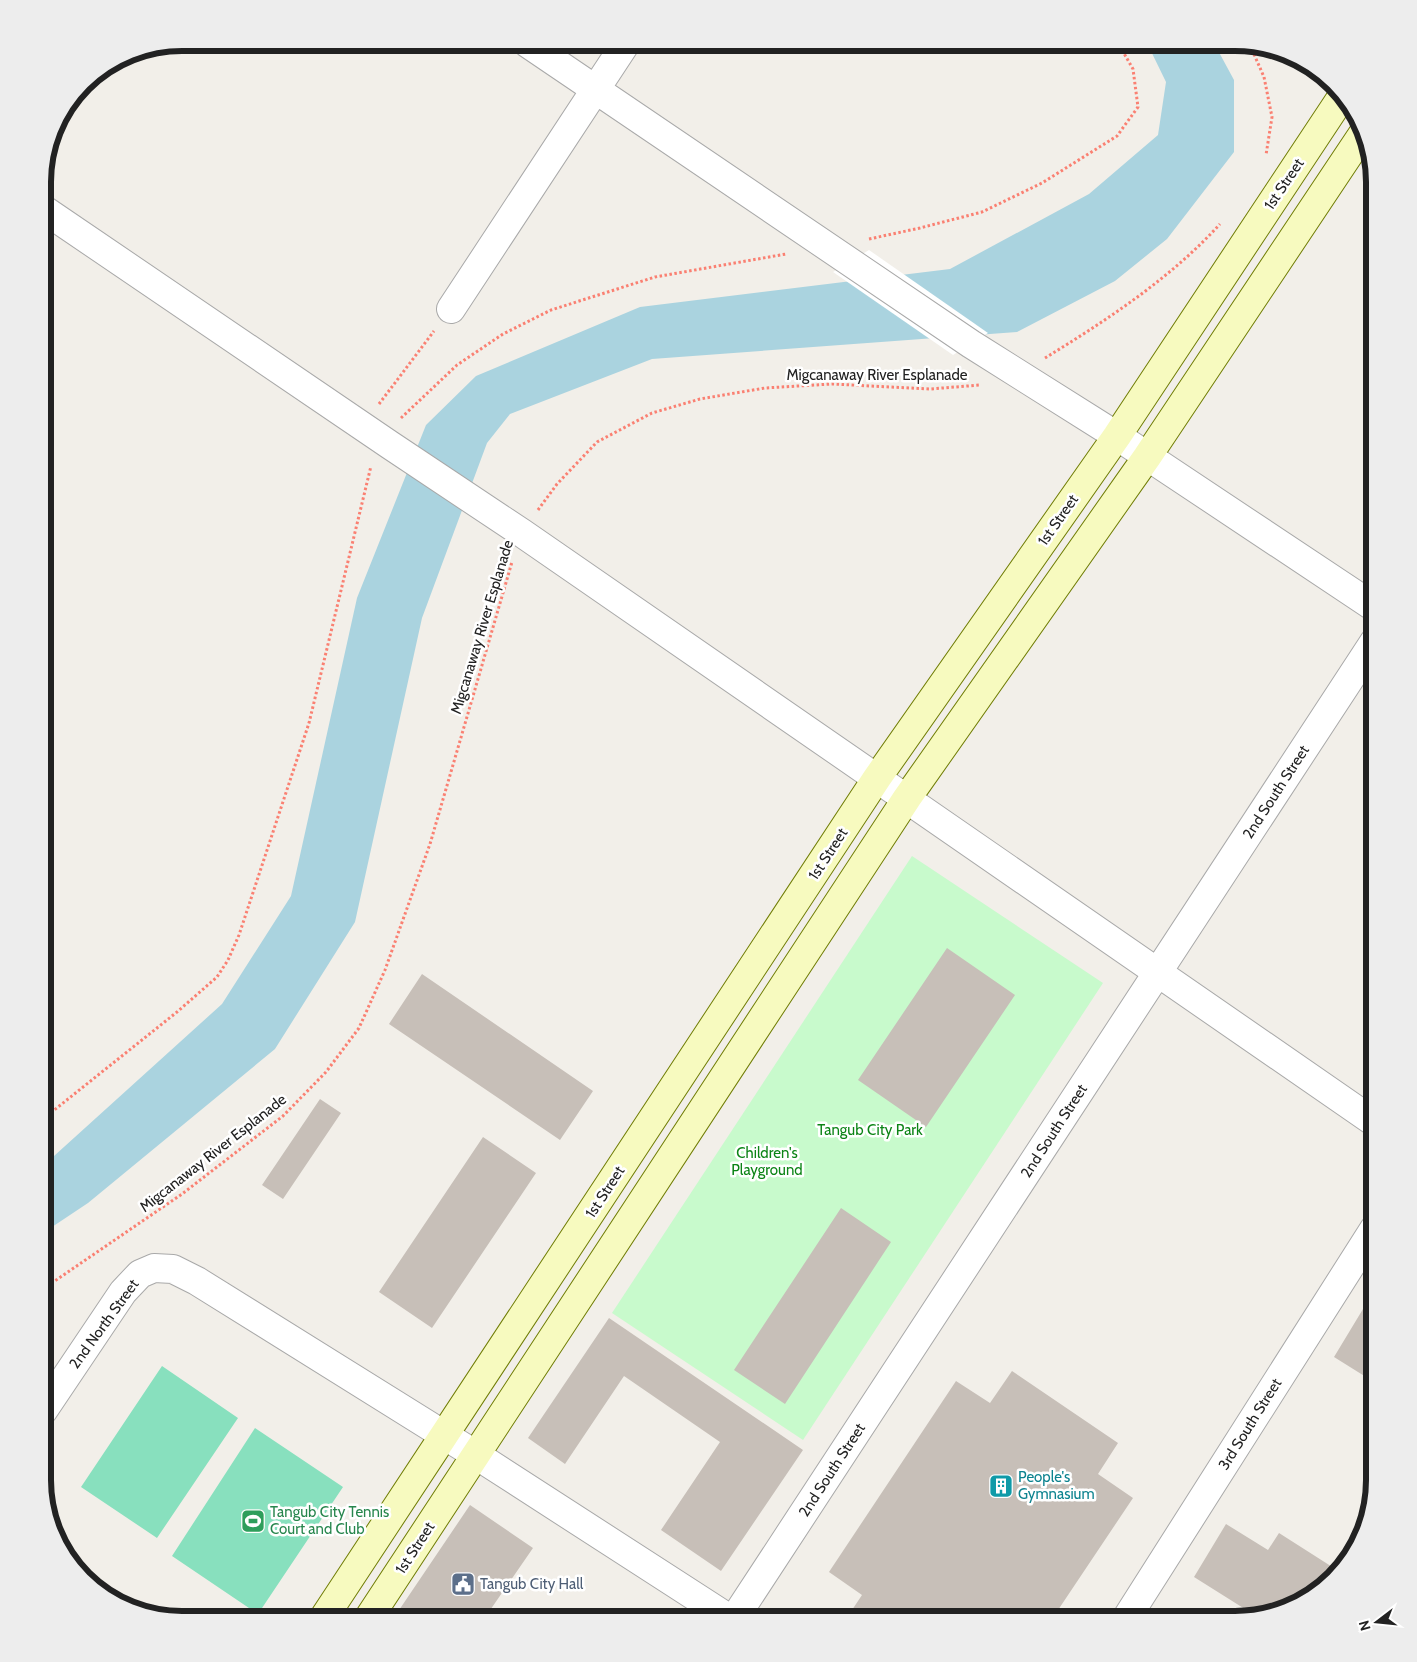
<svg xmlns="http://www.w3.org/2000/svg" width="1417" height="1662" font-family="Cabin,sans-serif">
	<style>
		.park { fill: #c8facc }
		.pitch { fill: #88e0be }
		.water { fill: #aad3df }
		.pier { fill: #fff }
		.building { fill: #c7bfb8 }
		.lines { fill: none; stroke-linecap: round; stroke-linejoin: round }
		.minor-casing { stroke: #a9a9a9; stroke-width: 30 }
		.secondary-casing { stroke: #707d05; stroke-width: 30 }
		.path { stroke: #fa8072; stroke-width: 3; stroke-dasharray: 2.5 2.5; stroke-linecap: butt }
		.minor { stroke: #fff; stroke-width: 28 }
		.secondary { stroke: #f7fabf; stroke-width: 28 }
		.labels { text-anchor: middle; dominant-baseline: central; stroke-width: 5; stroke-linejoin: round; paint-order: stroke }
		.street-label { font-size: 15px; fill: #222; stroke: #fff }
		.park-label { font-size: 15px; fill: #0c8416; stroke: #fff }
		.culture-label { font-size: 15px; fill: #0d838f; stroke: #fff; text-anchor: start }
		.leisure-label { font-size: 15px; fill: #27864d; stroke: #fff; text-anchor: start }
		.service-label { font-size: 15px; fill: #4e5e75; stroke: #fff; text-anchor: start }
		.rim { fill: none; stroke: #222; stroke-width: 6 }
	</style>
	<rect width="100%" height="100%" fill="#f2efe9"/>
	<path class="park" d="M 912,856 L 1103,983 L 803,1440 L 612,1313 Z"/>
	<path class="pitch" d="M 162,1366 L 238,1418 L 157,1538 L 81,1487 Z
		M 255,1428 L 343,1487 L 258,1614 L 172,1556 Z"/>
	<path class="water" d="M 1147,43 L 1214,43 L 1234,80 L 1234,152 L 1167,239 L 1115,281 L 1017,332 L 652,359 L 510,414 L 487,443 L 422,618 L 355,922 L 275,1049 L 88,1203 L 43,1233 L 43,1161 L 54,1156 L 222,1004 L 291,896 L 357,598 L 426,425 L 476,376 L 640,307 L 950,269 L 1089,194 L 1158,135 L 1166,82 Z"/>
	<path class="pier" d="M 869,250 L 988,333 L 953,355 L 833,272 Z"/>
	<path class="building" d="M 947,948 L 1015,995 L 926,1127 L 858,1080 Z
		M 422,974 L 593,1091 L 560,1140 L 389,1024 Z
		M 320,1099 L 341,1113 L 283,1199 L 262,1185 Z
		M 483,1137 L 536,1173 L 432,1328 L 379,1292 Z
		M 841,1208 L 891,1242 L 785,1404 L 734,1370 Z
		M 1363,1309 L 1374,1316 L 1374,1382 L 1334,1357 Z
		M 609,1318 L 803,1450 L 721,1571 L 661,1530 L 720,1442 L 624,1376 L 565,1464 L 528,1438 Z
		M 1012,1371 L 1118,1443 L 1098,1474 L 1133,1498 L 1052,1619 L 846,1619 L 862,1595 L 829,1572 L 956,1381 L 990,1403 Z
		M 470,1505 L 533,1548 L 484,1619 L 393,1619 Z
		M 1226,1524 L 1268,1550 L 1279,1533 L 1337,1570 L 1319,1591 L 1279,1612 L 1256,1616 L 1194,1577 Z"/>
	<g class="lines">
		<g class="minor-casing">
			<path id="minor" d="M 527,43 L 971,344 L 1117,436 L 1374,607
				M 43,209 L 390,445 L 522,533 L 1374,1122
				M 451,309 L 626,43
				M 43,1411 L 123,1292 L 140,1274 L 154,1268 L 173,1269 L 197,1281 L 476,1455 L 730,1619
				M 734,1619 L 1374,642
				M 1126,1619 L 1374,1229"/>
		</g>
		<g class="secondary-casing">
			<path id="secondary" d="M 323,1619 L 877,778 L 1117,436 L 1343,95
				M 368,1619 L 907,798 L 1147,457 L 1364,132"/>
		</g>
		<path class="path" d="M 1250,45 L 1264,77 L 1272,117 L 1266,155
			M 869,239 L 920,228 L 982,212 L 1042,183 L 1117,136 L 1138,107 L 1133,69 L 1118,43
			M 1045,358 C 1107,320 1171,278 1220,224
			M 379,404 L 434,331
			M 401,418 L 457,365 L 503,334 L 551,310 L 655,277 L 786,254
			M 538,510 L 557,484 L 597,442 L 652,413 L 700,399 L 765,388 L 832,384 L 930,389 L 980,385
			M 43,1119 L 177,1012 L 217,977 L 228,960 L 239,935 L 309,723 L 371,466
			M 43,1289 L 182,1194 L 283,1116 L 326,1072 L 359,1028 L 385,970 L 430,844 L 512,562"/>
		<use href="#minor" class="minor"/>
		<use href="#secondary" class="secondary"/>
	</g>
	<defs>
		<g id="building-square" transform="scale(1.25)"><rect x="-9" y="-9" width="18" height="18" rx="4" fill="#0f9aa8" stroke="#fff"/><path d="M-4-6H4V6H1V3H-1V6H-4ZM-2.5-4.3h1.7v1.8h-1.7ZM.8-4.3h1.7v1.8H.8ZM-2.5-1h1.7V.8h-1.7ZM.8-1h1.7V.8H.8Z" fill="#fff"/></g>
		<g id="stadium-square" transform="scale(1.25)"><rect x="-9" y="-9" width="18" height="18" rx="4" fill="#2e9e5b" stroke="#fff"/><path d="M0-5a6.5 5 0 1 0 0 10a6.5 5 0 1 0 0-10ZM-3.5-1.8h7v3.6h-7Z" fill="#fff"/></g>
		<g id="civic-square" transform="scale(1.25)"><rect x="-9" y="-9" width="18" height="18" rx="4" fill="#5c6f8a" stroke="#fff"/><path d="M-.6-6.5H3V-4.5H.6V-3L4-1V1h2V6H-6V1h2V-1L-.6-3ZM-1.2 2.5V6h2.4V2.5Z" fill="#fff"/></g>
	</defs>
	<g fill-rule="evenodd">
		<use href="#building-square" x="1001" y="1486"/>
		<use href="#stadium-square" x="253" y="1521"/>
		<use href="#civic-square" x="463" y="1584"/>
	</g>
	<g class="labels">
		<g class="street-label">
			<text transform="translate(1284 184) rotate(-56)">1st Street</text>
			<text x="877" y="375">Migcanaway River Esplanade</text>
			<text transform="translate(1058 520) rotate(-55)">1st Street</text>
			<text transform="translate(482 627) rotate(-73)">Migcanaway River Esplanade</text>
			<text transform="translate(1276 792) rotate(-57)">2nd South Street</text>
			<text transform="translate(828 854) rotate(-57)">1st Street</text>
			<text transform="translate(1054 1131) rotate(-57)">2nd South Street</text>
			<text transform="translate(213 1153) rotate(-38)">Migcanaway River Esplanade</text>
			<text transform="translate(605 1192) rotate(-57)">1st Street</text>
			<text transform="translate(104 1324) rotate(-54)">2nd North Street</text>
			<text transform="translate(1250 1424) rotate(-58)">3rd South Street</text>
			<text transform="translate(832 1470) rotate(-57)">2nd South Street</text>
			<text transform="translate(415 1548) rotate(-57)">1st Street</text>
		</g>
		<g class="park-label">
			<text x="870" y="1130">Tangub City Park</text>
			<text x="767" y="1153">Children's<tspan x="767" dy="17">Playground</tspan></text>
		</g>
		<g class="culture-label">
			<text x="1018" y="1477">People's<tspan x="1018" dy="17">Gymnasium</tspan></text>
		</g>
		<g class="leisure-label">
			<text x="270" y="1512">Tangub City Tennis<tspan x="270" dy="17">Court and Club</tspan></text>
		</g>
		<g class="service-label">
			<text x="480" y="1584">Tangub City Hall</text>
		</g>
	</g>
	<path d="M0 0H1417V1662H0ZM182 51H1235A131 131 0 0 1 1366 182V1480A131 131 0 0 1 1235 1611H182A131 131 0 0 1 51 1480V182A131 131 0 0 1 182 51Z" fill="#ededed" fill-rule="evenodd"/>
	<path class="rim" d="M182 51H1235A131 131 0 0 1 1366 182V1480A131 131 0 0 1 1235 1611H182A131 131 0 0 1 51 1480V182A131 131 0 0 1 182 51Z"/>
	<g transform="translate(1377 1622) rotate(254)" stroke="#ffffff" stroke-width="4" paint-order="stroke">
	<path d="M0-4L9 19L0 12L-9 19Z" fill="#222222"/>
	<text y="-8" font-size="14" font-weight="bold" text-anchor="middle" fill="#222222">N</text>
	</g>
</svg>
